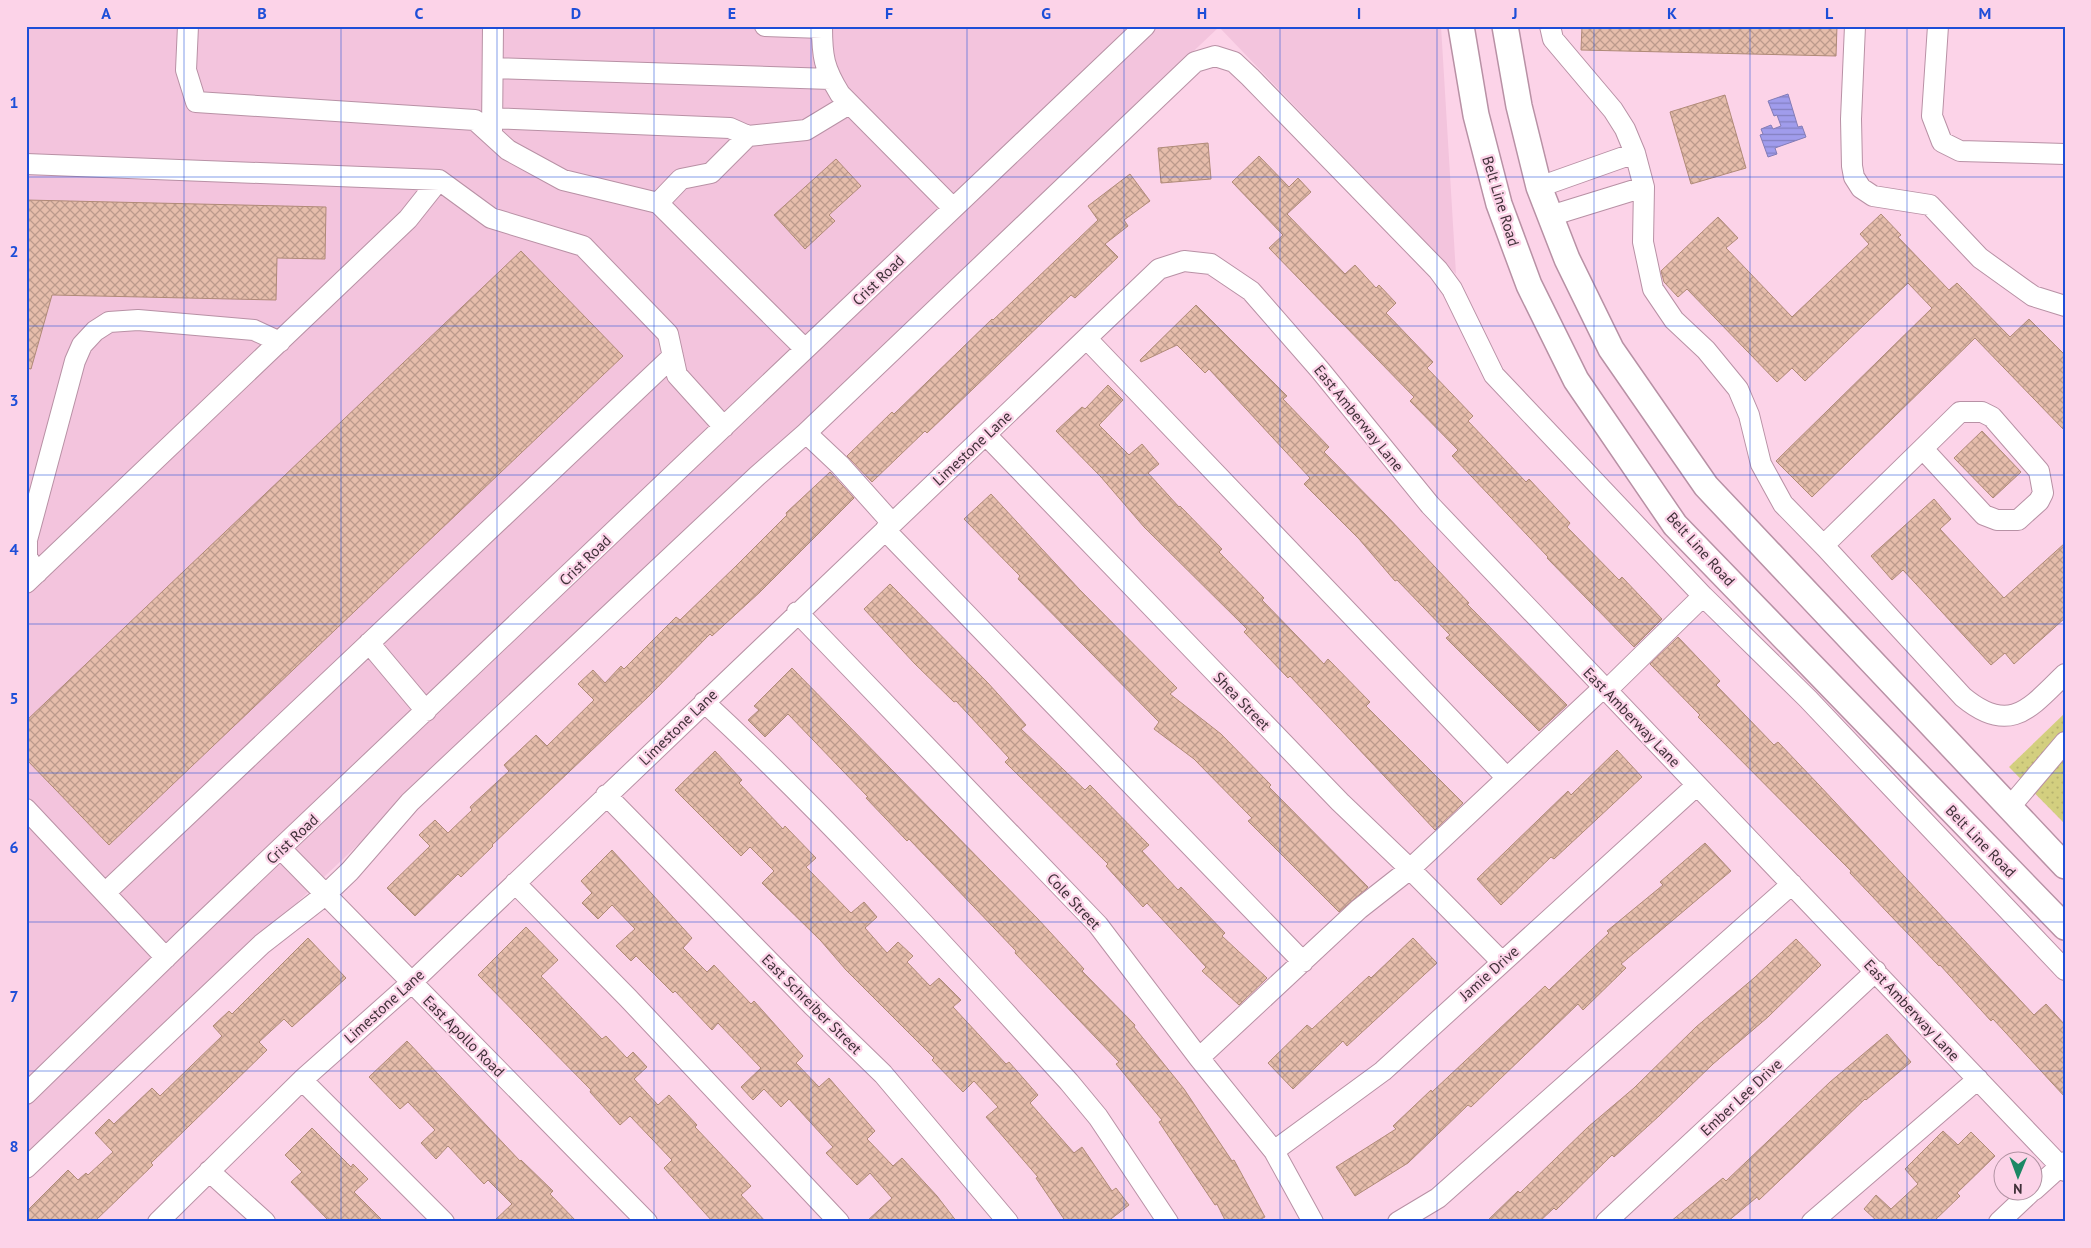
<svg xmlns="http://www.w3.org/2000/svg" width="2091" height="1248" font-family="'PT Sans',sans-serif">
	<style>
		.built { fill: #f3c4dd }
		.grass { fill: url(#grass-dots) }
		.water { fill: url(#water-rules); stroke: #837cb6 }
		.building { fill: url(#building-cross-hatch); stroke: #b08a78 }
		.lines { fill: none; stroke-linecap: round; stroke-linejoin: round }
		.minor-casing { stroke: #b891a5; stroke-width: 22 }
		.major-casing { stroke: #b891a5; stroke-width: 28 }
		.minor { stroke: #fff; stroke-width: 20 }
		.major { stroke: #fff; stroke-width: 25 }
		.grid { fill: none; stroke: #1d4ed8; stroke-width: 1; stroke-opacity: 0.55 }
		.labels { text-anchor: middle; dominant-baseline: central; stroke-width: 4.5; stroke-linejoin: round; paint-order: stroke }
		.street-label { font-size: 15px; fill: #3f3038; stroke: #fcd3e8 }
		.neatline { fill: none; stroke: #1d4ed8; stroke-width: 2 }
		.grid-label { font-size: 16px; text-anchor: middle; font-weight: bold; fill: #1d4ed8 }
	</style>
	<defs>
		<pattern id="grass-dots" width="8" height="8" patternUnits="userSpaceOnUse" patternTransform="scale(1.25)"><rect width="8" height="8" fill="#d3cf7f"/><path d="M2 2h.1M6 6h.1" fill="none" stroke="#b6b26e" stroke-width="1.8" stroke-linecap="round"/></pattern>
		<pattern id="water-rules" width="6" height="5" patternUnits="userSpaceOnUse" patternTransform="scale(1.25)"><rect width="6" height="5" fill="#a09cec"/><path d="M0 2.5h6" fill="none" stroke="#8480c0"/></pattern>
		<pattern id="building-cross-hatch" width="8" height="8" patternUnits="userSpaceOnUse" patternTransform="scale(1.25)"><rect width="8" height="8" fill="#e6bdab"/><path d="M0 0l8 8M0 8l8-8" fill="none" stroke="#bc9a8c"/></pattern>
	</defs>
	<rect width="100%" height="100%" fill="#fcd3e8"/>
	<path class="built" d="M 26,26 L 1441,26 L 1456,274 L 1219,27 L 26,1160 Z"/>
	<path class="grass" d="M 2065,713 L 2065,824 L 2009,767 Z"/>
	<path class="water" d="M 1788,94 L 1798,127 L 1802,126 L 1806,137 L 1775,148 L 1777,154 L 1768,157 L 1760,135 L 1763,134 L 1761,129 L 1771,125 L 1773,129 L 1781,126 L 1777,115 L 1774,116 L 1768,101 Z"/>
	<path class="building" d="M 1582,26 L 1837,26 L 1836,56 L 1581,50 Z
		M 1725,95 L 1746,168 L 1691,184 L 1670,112 Z
		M 1208,143 L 1211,179 L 1161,183 L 1158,148 Z
		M 1259,156 L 1289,187 L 1298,178 L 1311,192 L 1287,214 L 1345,274 L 1355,265 L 1376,288 L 1379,285 L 1396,303 L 1386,313 L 1433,362 L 1427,368 L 1473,416 L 1468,421 L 1526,482 L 1529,479 L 1570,523 L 1567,527 L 1619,580 L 1622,577 L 1662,619 L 1634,647 L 1547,558 L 1548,557 L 1452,456 L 1458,450 L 1410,401 L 1414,397 L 1269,248 L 1283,235 L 1232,182 Z
		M 836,159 L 861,186 L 829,215 L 835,221 L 805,249 L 774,215 Z
		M 1130,174 L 1150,201 L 1124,220 L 1128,226 L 1105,244 L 1118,257 L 1075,298 L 1071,295 L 927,433 L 925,431 L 872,482 L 847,456 L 892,412 L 894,414 L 992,319 L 993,320 L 1098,220 L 1088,206 Z
		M 26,200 L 326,207 L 325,259 L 277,258 L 276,300 L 52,295 L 31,369 L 26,368 Z
		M 1881,214 L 1901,235 L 1898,237 L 1949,290 L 1957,283 L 2010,337 L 2029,319 L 2065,355 L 2065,431 L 1975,338 L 1812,497 L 1776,461 L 1932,308 L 1908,283 L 1805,381 L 1792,368 L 1777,382 L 1687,289 L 1678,297 L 1664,282 L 1661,271 L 1718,217 L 1738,238 L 1726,248 L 1792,317 L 1869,244 L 1860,234 Z
		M 521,251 L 623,356 L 109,845 L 26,759 L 26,721 Z
		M 1196,305 L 1287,396 L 1283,399 L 1329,447 L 1324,452 L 1385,514 L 1469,603 L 1467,604 L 1567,705 L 1539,731 L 1446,638 L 1450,635 L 1397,580 L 1395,581 L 1359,539 L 1304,484 L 1310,478 L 1209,369 L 1205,373 L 1177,345 L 1141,362 L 1140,360 Z
		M 1108,385 L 1123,400 L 1099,425 L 1129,455 L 1142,444 L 1159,464 L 1148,473 L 1179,507 L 1180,506 L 1222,549 L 1219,552 L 1264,598 L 1262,600 L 1324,664 L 1328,659 L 1370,702 L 1366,706 L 1463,803 L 1435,830 L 1290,676 L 1288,678 L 1244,632 L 1247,629 L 1144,527 L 1101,477 L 1056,431 L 1082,407 L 1085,409 Z
		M 1982,431 L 2021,472 L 1993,498 L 1954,458 Z
		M 830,472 L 854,498 L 760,592 L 712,636 L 710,634 L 648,697 L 492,845 L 493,846 L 461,877 L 458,874 L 415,916 L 387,888 L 430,846 L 419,835 L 435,820 L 448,833 L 472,810 L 470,807 L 509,771 L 504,765 L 536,735 L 547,746 L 594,700 L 578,684 L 593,670 L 605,683 L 621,666 L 624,669 L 676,617 L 680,620 L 735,567 L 787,515 L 786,513 Z
		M 991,494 L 1079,589 L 1177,688 L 1170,694 L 1221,734 L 1271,785 L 1269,787 L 1368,887 L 1366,889 L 1339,912 L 1248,821 L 1252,818 L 1194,759 L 1154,729 L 1159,722 L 1018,579 L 1020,576 L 964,519 Z
		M 1934,499 L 1951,519 L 1940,529 L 2004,598 L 2065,543 L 2065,618 L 2014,664 L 2005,653 L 1991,665 L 1903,570 L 1892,580 L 1871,556 Z
		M 890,584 L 988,683 L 1026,725 L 1021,729 L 1085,790 L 1090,785 L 1149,845 L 1142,851 L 1178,890 L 1181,887 L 1225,933 L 1222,936 L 1267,978 L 1239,1005 L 1202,971 L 1206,967 L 1147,903 L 1143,907 L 1106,866 L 1108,864 L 1005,762 L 1009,758 L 956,701 L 954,702 L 915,664 L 864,609 Z
		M 1678,637 L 1720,681 L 1716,685 L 1774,745 L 1778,742 L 1819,785 L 2034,1015 L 2046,1004 L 2065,1025 L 2065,1097 L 1993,1019 L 1991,1021 L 1940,965 L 1939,966 L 1888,913 L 1850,873 L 1851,871 L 1698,717 L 1700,715 L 1650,664 Z
		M 792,668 L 1037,918 L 1084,969 L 1082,971 L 1135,1025 L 1134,1027 L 1184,1089 L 1232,1161 L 1234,1160 L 1265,1217 L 1255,1222 L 1226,1222 L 1217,1204 L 1215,1205 L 1159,1122 L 1162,1120 L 1116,1064 L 1119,1062 L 1015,953 L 1016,951 L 909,839 L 907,841 L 866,798 L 868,797 L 788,714 L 765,737 L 748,720 L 759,710 L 754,706 Z
		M 1617,750 L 1642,777 L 1554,859 L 1551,857 L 1501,905 L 1477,879 L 1568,791 L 1571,795 Z
		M 715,751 L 742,780 L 739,783 L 783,829 L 785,826 L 816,858 L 806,867 L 851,913 L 864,902 L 877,917 L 865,928 L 887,953 L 898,942 L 913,956 L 907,962 L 930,986 L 939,978 L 961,1000 L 953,1007 L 1006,1064 L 1009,1062 L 1038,1095 L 1030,1103 L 1074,1153 L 1082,1147 L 1112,1191 L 1116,1188 L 1129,1205 L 1107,1222 L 1066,1222 L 1036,1178 L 1038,1177 L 986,1117 L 998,1107 L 974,1081 L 963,1092 L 932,1060 L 934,1058 L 846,970 L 821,941 L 762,883 L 774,871 L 750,847 L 741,856 L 675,790 Z
		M 1705,843 L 1731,871 L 1621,964 L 1626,968 L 1583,1010 L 1578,1004 L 1471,1107 L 1468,1105 L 1408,1163 L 1355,1196 L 1336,1167 L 1396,1129 L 1393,1126 L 1431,1090 L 1432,1092 L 1545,986 L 1549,990 L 1609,933 L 1607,931 L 1663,885 L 1660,882 Z
		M 612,850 L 692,938 L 683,948 L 707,972 L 714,965 L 751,1004 L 754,1001 L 803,1056 L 796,1063 L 819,1087 L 829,1078 L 875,1131 L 867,1139 L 893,1166 L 902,1158 L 937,1196 L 957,1222 L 866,1222 L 892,1198 L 870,1173 L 857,1185 L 826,1153 L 833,1147 L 789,1099 L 781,1107 L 764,1089 L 753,1100 L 741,1087 L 761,1068 L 718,1023 L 712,1030 L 675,991 L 673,993 L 636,956 L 631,961 L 616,946 L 635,929 L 612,905 L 598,919 L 582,903 L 592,893 L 581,881 Z
		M 526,927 L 558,960 L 541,976 L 602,1039 L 606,1036 L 627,1058 L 633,1052 L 647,1067 L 634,1079 L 658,1105 L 669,1095 L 697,1125 L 695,1127 L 751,1186 L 741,1195 L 766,1222 L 713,1222 L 664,1168 L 672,1160 L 630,1116 L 620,1125 L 590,1092 L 591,1090 L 478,975 Z
		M 308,938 L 346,978 L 292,1027 L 284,1019 L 259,1042 L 267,1050 L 151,1163 L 153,1165 L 94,1222 L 26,1222 L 26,1212 L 68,1170 L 78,1180 L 86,1173 L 88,1175 L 113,1152 L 95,1133 L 109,1119 L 114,1124 L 152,1088 L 160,1096 L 222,1036 L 213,1026 L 229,1011 L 232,1014 Z
		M 1413,938 L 1437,963 L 1347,1046 L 1343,1041 L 1293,1089 L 1268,1063 L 1307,1025 L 1312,1029 L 1369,976 L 1371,978 Z
		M 1796,939 L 1821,965 L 1768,1017 L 1713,1064 L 1659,1116 L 1614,1157 L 1612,1155 L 1556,1210 L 1554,1208 L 1539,1222 L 1486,1222 L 1518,1191 L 1520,1193 L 1588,1127 L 1634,1088 L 1696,1027 L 1754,978 Z
		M 1887,1034 L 1911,1062 L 1866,1100 L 1865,1099 L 1759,1200 L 1757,1197 L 1727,1222 L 1670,1222 L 1723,1178 L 1726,1181 L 1830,1082 Z
		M 407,1041 L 520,1161 L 521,1160 L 553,1191 L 550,1194 L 577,1222 L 493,1222 L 512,1204 L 488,1180 L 484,1184 L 448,1146 L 436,1159 L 421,1143 L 435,1130 L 408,1102 L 400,1109 L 369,1077 Z
		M 312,1128 L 351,1167 L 353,1164 L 368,1179 L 354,1192 L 384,1222 L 330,1222 L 291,1182 L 302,1172 L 285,1155 Z
		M 1943,1131 L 1958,1145 L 1971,1132 L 1995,1156 L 1957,1193 L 1960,1196 L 1933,1222 L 1878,1222 L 1864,1209 L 1876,1195 L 1891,1209 L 1918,1184 L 1905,1169 Z"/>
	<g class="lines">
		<g class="minor-casing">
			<path id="minor" d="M 188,26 L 186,70 L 196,102 L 475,120 L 508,150 L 563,180 L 658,203 L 805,349
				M 765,26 L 822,28
				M 822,26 C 822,57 824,68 840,94 L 953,208
				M 1550,26 L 1553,39 L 1613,110 L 1625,129 L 1635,153 L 1644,187 L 1643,242 L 1653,289 L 1674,320 L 1706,350 L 1738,389 L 1749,415 L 1761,464 L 1783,504 L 1826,548 L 1963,697 C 2010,736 2030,708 2065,674
				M 1855,26 L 1851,119 L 1852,166 L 1854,177 L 1861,188 L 1873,196 L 1930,205 L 1980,258 L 2033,296 L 2065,306
				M 1938,26 L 1932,116 L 1942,142 L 1960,151 L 2065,154
				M 493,68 L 831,79
				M 492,118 L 730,128 L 748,136
				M 492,132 L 493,26
				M 26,164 L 439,180 L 491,218 L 583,246 L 668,334 L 677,375 L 724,427
				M 1539,187 L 1635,153
				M 658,203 L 681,179 L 711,173 L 748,136 L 806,130 L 849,104
				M 1550,216 L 1644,187
				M 1087,339 L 1507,778 L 1410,869 L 1359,909 L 1199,1058
				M 806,433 L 1195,62 L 1215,56 L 1234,62 L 1250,77 L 1438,270 L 1452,289 L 1494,375 L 1703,596
				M 986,435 L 1340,802 L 1410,869 L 1502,962
				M 885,530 L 1303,962
				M 1824,545 L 1960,412 L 1982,412 L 1992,417 L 2039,471 L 2043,493 L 2039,501 L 2018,520 L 1997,520 L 1984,515 L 1923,449
				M 37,573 L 27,557 L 27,540 L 75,361 L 82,345 L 95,331 L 109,322 L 138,320 L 254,330 L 280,342
				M 26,583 L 408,219 L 439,180
				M 797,612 L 1098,925 L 1199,1058 L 1274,1151 L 1313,1222
				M 369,643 L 426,711
				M 1607,690 L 1703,596 L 1808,699 L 2065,970
				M 704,702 C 833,821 951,953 1069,1082 L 1098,1117 L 1168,1222
				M 1507,778 L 1604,687
				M 606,795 L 812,1005 L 883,1074 L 1008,1222
				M 2009,808 L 2065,742
				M 26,809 L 166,958
				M 282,850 L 647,1222
				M 515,883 L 628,998 L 839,1222
				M 105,893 L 673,356
				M 302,1080 L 444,1222
				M 26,1094 L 184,940 L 1145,26
				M 1274,1151 L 1383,1071 L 1697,785
				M 26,1168 L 262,944 L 325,895 L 350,871 L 410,802 L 757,476 L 806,433 L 840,465 L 892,523
				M 209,1171 L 265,1222
				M 2034,1190 L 2065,1162
				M 158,1222 L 302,1080 L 411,983 L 1159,269 L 1184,261 L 1211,264 L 1251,291 L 1320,370 L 1430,505 L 2065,1171
				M 1398,1222 L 1438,1198 L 1792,884
				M 1606,1222 L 1876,971
				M 1812,1222 L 1978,1079
				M 1999,1222 L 2033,1190"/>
		</g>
		<g class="major-casing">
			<path id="major" d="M 1461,26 L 1476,115 L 1499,204 L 1529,285 L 1576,380 L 1675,525 L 2065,927
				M 1505,26 L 1519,106 L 1539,187 L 1567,259 L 1611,349 L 1706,486 L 2065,866"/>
		</g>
		<use href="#minor" class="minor"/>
		<use href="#major" class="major"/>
	</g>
	<path class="grid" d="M 184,26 L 184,1222M 341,26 L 341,1222M 497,26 L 497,1222M 654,26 L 654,1222M 811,26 L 811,1222M 967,26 L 967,1222M 1124,26 L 1124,1222M 1280,26 L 1280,1222M 1437,26 L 1437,1222M 1594,26 L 1594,1222M 1750,26 L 1750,1222M 1907,26 L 1907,1222M 26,177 L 2065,177M 26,326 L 2065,326M 26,475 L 2065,475M 26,624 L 2065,624M 26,773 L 2065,773M 26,922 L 2065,922M 26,1071 L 2065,1071"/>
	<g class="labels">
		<g class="street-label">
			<text transform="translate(1501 201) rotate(73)">Belt Line Road</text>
			<text transform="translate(878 280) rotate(-44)">Crist Road</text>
			<text transform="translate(1359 418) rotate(51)">East Amberway Lane</text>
			<text transform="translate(972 448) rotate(-43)">Limestone Lane</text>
			<text transform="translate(1701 549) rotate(48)">Belt Line Road</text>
			<text transform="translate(585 560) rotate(-44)">Crist Road</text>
			<text transform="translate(1242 701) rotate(46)">Shea Street</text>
			<text transform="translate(1632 717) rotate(46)">East Amberway Lane</text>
			<text transform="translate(678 727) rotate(-44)">Limestone Lane</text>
			<text transform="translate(292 839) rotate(-43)">Crist Road</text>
			<text transform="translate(1981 841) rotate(46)">Belt Line Road</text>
			<text transform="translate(1074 901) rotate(47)">Cole Street</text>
			<text transform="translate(1489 973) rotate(-42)">Jamie Drive</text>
			<text transform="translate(812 1004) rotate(45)">East Schreiber Street</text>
			<text transform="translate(384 1006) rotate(-42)">Limestone Lane</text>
			<text transform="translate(1912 1010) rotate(47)">East Amberway Lane</text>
			<text transform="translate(464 1036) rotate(45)">East Apollo Road</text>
			<text transform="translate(1741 1097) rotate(-43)">Ember Lee Drive</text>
		</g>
	</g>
	<rect width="2091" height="1248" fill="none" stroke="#fcd3e8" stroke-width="55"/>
	<g transform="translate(2018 1176) rotate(181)"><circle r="24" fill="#fcd3e8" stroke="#b092a2"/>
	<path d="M0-4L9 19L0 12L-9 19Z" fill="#1c8865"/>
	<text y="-8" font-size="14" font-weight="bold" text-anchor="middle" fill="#3f3038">N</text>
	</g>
	<rect x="28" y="28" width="2036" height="1192" class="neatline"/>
	<g class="grid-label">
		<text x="106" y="19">A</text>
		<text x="262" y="19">B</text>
		<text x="419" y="19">C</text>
		<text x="576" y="19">D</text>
		<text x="732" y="19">E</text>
		<text x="889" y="19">F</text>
		<text x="1046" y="19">G</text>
		<text x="1202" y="19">H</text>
		<text x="1359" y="19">I</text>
		<text x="1515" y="19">J</text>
		<text x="1672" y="19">K</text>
		<text x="1829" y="19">L</text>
		<text x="1985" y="19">M</text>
		<text x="14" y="108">1</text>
		<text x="14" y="257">2</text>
		<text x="14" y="406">3</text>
		<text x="14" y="555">4</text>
		<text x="14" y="704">5</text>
		<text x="14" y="853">6</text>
		<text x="14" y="1002">7</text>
		<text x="14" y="1152">8</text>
	</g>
</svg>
